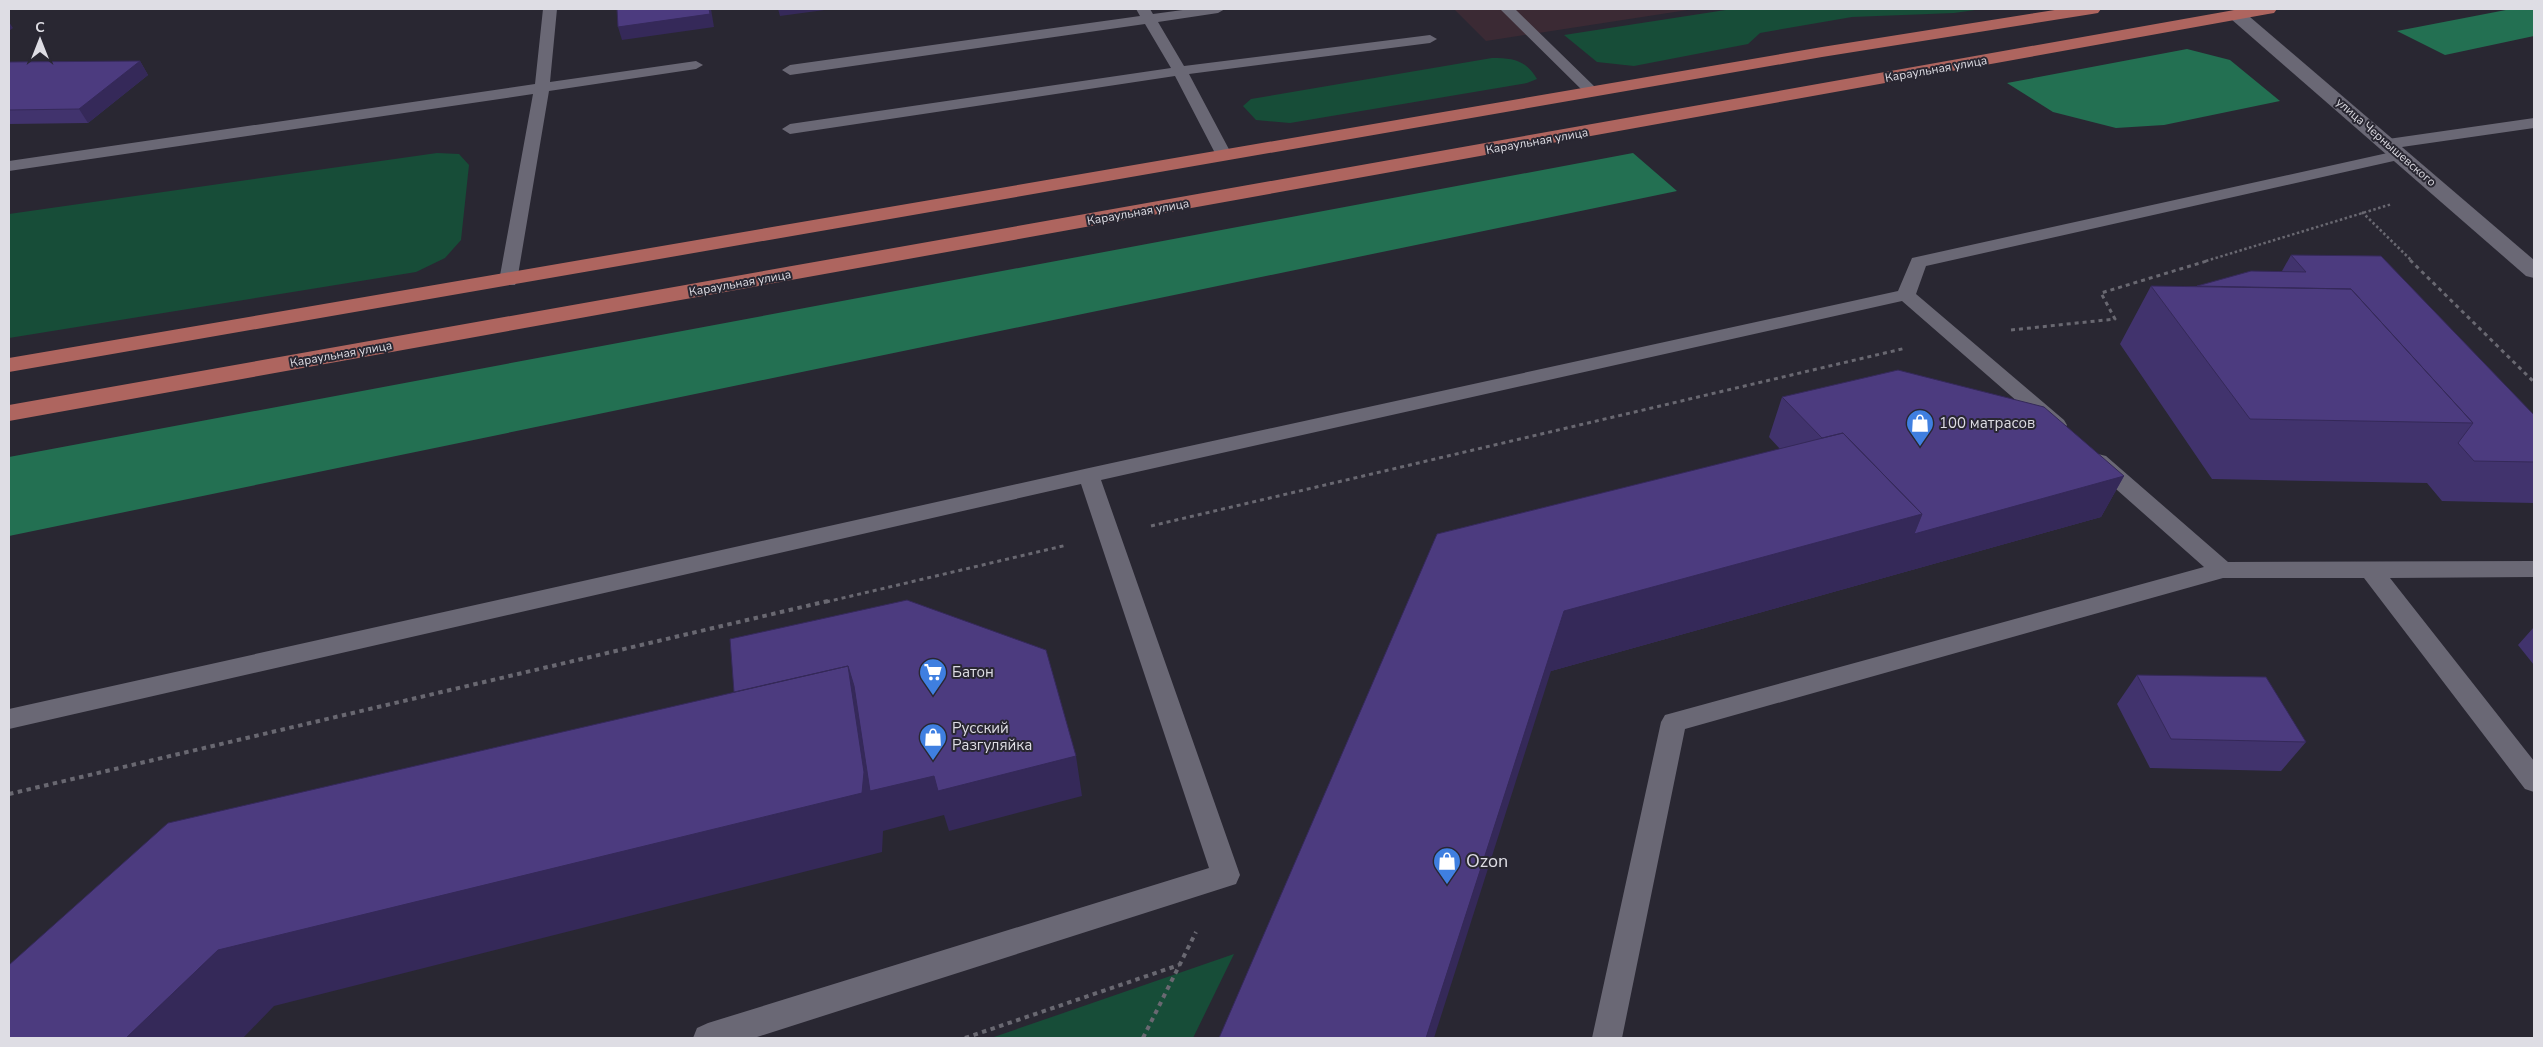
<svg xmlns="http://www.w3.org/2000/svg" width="2543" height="1047" font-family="'Nunito Sans',sans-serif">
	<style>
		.commercial { fill: #3b2a34 }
		.green { fill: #174d38 }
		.forest { fill: #237052 }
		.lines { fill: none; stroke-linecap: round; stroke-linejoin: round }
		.path-far2 { stroke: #696871; stroke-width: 2.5; stroke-dasharray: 2.5 2.5; stroke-linecap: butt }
		.path-far1 { stroke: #696871; stroke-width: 3; stroke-dasharray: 4 4; stroke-linecap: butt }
		.path { stroke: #696871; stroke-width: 4; stroke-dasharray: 4.5 4.5; stroke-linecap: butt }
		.lane { fill: #6a6875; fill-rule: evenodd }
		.secondary { fill: #6a6875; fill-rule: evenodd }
		.primary { fill: #ae655f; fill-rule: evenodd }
		.wall { fill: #41336d }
		.shaded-wall { fill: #352959 }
		.building { fill: #4c3b7f; stroke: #352959 }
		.labels { text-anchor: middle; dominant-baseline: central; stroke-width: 4; stroke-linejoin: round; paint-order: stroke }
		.far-street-label { font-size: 12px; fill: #dedde4; stroke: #292732 }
		.poi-label { font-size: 15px; fill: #dedde4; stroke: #292732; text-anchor: start }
		.near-poi-label { font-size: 18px; fill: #dedde4; stroke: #292732; text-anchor: start }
	</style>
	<rect width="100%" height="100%" fill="#292732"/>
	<path class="commercial" d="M 1454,9 L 1694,9 L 1486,41 Z"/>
	<path class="green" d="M 1732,9 L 1982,9 L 1954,13 L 1852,17 L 1760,33 L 1748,44 L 1634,66 L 1597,62 L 1564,35 Z
		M 1492,58 C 1513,58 1526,60 1537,79 L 1527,83 L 1290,123 L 1256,120 L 1243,106 L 1251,99 Z
		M 437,153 L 459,154 L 469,165 L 461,240 L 445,258 L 416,272 L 9,338 L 9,214 Z
		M 1234,954 L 1193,1038 L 991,1038 Z"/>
	<path class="forest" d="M 2511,9 L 2534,9 L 2534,36 L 2445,55 L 2397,31 Z
		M 2187,49 L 2230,60 L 2280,101 L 2164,125 L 2116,128 L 2053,112 L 2007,83 Z
		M 1633,153 L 1677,191 L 9,536 L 9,457 Z"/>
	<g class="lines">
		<path class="path-far2" d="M 2362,212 L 2412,261
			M 2206,261 L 2392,204"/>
		<path class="path-far1" d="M 2410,260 L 2534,382
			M 2011,330 L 2115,319 L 2101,293 L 2210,260
			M 1151,526 L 1906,348
			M 826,602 L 1067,545"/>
		<path class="path" d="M 9,794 L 832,600
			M 965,1038 L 1179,965
			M 1143,1038 L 1196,932"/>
		<path class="lane" d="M 543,9 L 557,9 L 550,82 L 696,61 L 703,65 L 696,69 L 549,91 L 517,281 L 515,285 L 501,285 L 499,281 L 533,94 L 9,171 L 9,161 L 535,84 Z
			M 1136,9 L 1150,9 L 1153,14 L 1190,9 L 1225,9 L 1218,13 L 1158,22 L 1184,66 L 1430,35 L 1437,39 L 1430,43 L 1189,74 L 1232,155 L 1224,160 L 1216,155 L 1175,76 L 790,134 L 782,129 L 790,124 L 1171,68 L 1145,24 L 790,75 L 782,70 L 790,65 L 1140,16 Z
			M 1500,9 L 1515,9 L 1596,88 L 1599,91 L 1596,94 L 1586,94 Z
			M 2534,118 L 2534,128 L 2388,149 L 2380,144 L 2388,139 Z
			M 2401,150 L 2407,152 L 2409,155 L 2407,158 L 1926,266 L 1916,294 L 2064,420 L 2067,425 L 2064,430 L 2057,432 L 2050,430 L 1902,301 L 1101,480 L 1240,875 L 1236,884 L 754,1038 L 693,1038 L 697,1028 L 708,1023 L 1209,868 L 1081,484 L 9,729 L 9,709 L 1089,468 L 1898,291 L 1912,258 Z
			M 2098,454 L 2106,456 L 2228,562 L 2534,561 L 2534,577 L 2390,578 L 2534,761 L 2534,792 L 2525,789 L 2364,578 L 2223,578 L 1685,729 L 1622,1038 L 1592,1038 L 1661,722 L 1665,715 L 2204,567 L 2090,466 L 2087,461 L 2090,456 Z"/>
		<path class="secondary" d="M 2237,10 L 2243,11 L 2534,260 L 2534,278 L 2526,276 L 2231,19 L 2228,15 L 2231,11 Z"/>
		<path class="primary" d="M 2061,9 L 2101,9 L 2098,13 L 2092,14 L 1822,57 L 9,372 L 9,358 L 1822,47 Z
			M 2240,9 L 2277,9 L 2274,13 L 2268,14 L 9,421 L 9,405 Z"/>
	</g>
	<path class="wall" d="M 140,61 L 148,75 L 88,123 L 9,124 L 9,62 Z
		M 2291,255 L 2534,415 L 2534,503 L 2442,501 L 2427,483 L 2212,479 L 2120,344 L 2151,286 L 2197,286 L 2282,271 Z
		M 1782,397 L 2124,476 L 2101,517 L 1551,671 L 1437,534 L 1780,449 L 1769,437 Z
		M 2534,627 L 2534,665 L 2518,645 Z
		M 2137,675 L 2306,742 L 2281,771 L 2150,768 L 2117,704 Z"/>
	<path class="shaded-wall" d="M 709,9 L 711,9 L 714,27 L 622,40 L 618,27 Z
		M 778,9 L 832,9 L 780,16 Z
		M 9,22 L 13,28 L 9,31 Z
		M 140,61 L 148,75 L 88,123 L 79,109 Z
		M 2124,476 L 2101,517 L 1551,671 L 1434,1038 L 1426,1038 L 1564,611 L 1922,514 Z
		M 848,666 L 867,726 L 934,776 L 1076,756 L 1082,796 L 949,831 L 944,815 L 883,831 L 882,852 L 274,1006 L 243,1038 L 126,1038 L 218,950 Z"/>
	<path class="building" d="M 617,9 L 709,9 L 710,14 L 618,27 Z
		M 140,61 L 79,109 L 9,110 L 9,62 Z
		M 2291,255 L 2381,256 L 2534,415 L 2534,462 L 2474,461 L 2458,443 L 2473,423 L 2351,289 L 2197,286 L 2251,271 L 2306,272 Z
		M 2151,286 L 2351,289 L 2473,423 L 2250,419 Z
		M 1898,370 L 2044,407 L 2124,476 L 1914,534 L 1922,514 L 1843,433 L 1822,438 L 1782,397 Z
		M 1843,433 L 1922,514 L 1564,611 L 1426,1038 L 1219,1038 L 1437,534 Z
		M 907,600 L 1046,650 L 1076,756 L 938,791 L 934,776 L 870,791 L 854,686 L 848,666 L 734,692 L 730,639 Z
		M 848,666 L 864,772 L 862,793 L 218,950 L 126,1038 L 9,1038 L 9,965 L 168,823 Z
		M 2137,675 L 2266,677 L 2306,742 L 2171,739 Z"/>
	<defs>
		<g id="shop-pin" transform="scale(1.4375)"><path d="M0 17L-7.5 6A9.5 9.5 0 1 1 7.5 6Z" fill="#3f7fe0" stroke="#292732"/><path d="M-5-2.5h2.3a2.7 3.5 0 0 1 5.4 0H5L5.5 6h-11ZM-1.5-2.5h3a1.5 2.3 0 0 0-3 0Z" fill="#fff"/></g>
		<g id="supermarket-pin" transform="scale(1.4375)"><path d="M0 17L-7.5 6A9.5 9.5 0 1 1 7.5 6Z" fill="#3f7fe0" stroke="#292732"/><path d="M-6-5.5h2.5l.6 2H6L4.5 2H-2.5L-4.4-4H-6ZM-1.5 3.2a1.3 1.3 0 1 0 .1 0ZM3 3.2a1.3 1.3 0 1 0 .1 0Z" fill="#fff"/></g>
	</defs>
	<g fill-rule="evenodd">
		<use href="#shop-pin" x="1920" y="423"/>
		<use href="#supermarket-pin" x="933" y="672"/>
		<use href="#shop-pin" x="933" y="737"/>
		<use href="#shop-pin" x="1447" y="861"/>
	</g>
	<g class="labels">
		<g class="far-street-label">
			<text transform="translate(1936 69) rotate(-10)">Караульная улица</text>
			<text transform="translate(1537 141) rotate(-10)">Караульная улица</text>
			<text transform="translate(2386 142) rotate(41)">улица Чернышевского</text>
			<text transform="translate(1138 212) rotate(-10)">Караульная улица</text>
			<text transform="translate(740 283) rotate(-10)">Караульная улица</text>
			<text transform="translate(341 354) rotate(-10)">Караульная улица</text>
		</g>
		<g class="poi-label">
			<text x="1939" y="423">100 матрасов</text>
			<text x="952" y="672">Батон</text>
			<text x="952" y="728">Русский<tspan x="952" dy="17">Разгуляйка</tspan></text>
		</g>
		<g class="near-poi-label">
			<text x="1466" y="861">Ozon</text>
		</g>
	</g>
	<rect width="2543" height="1047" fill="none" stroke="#dedde4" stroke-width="20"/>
	<g transform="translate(40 40)" stroke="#292732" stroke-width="4" paint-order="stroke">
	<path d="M0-4L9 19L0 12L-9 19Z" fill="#dedde4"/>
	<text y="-8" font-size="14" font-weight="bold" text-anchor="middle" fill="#dedde4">С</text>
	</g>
</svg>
